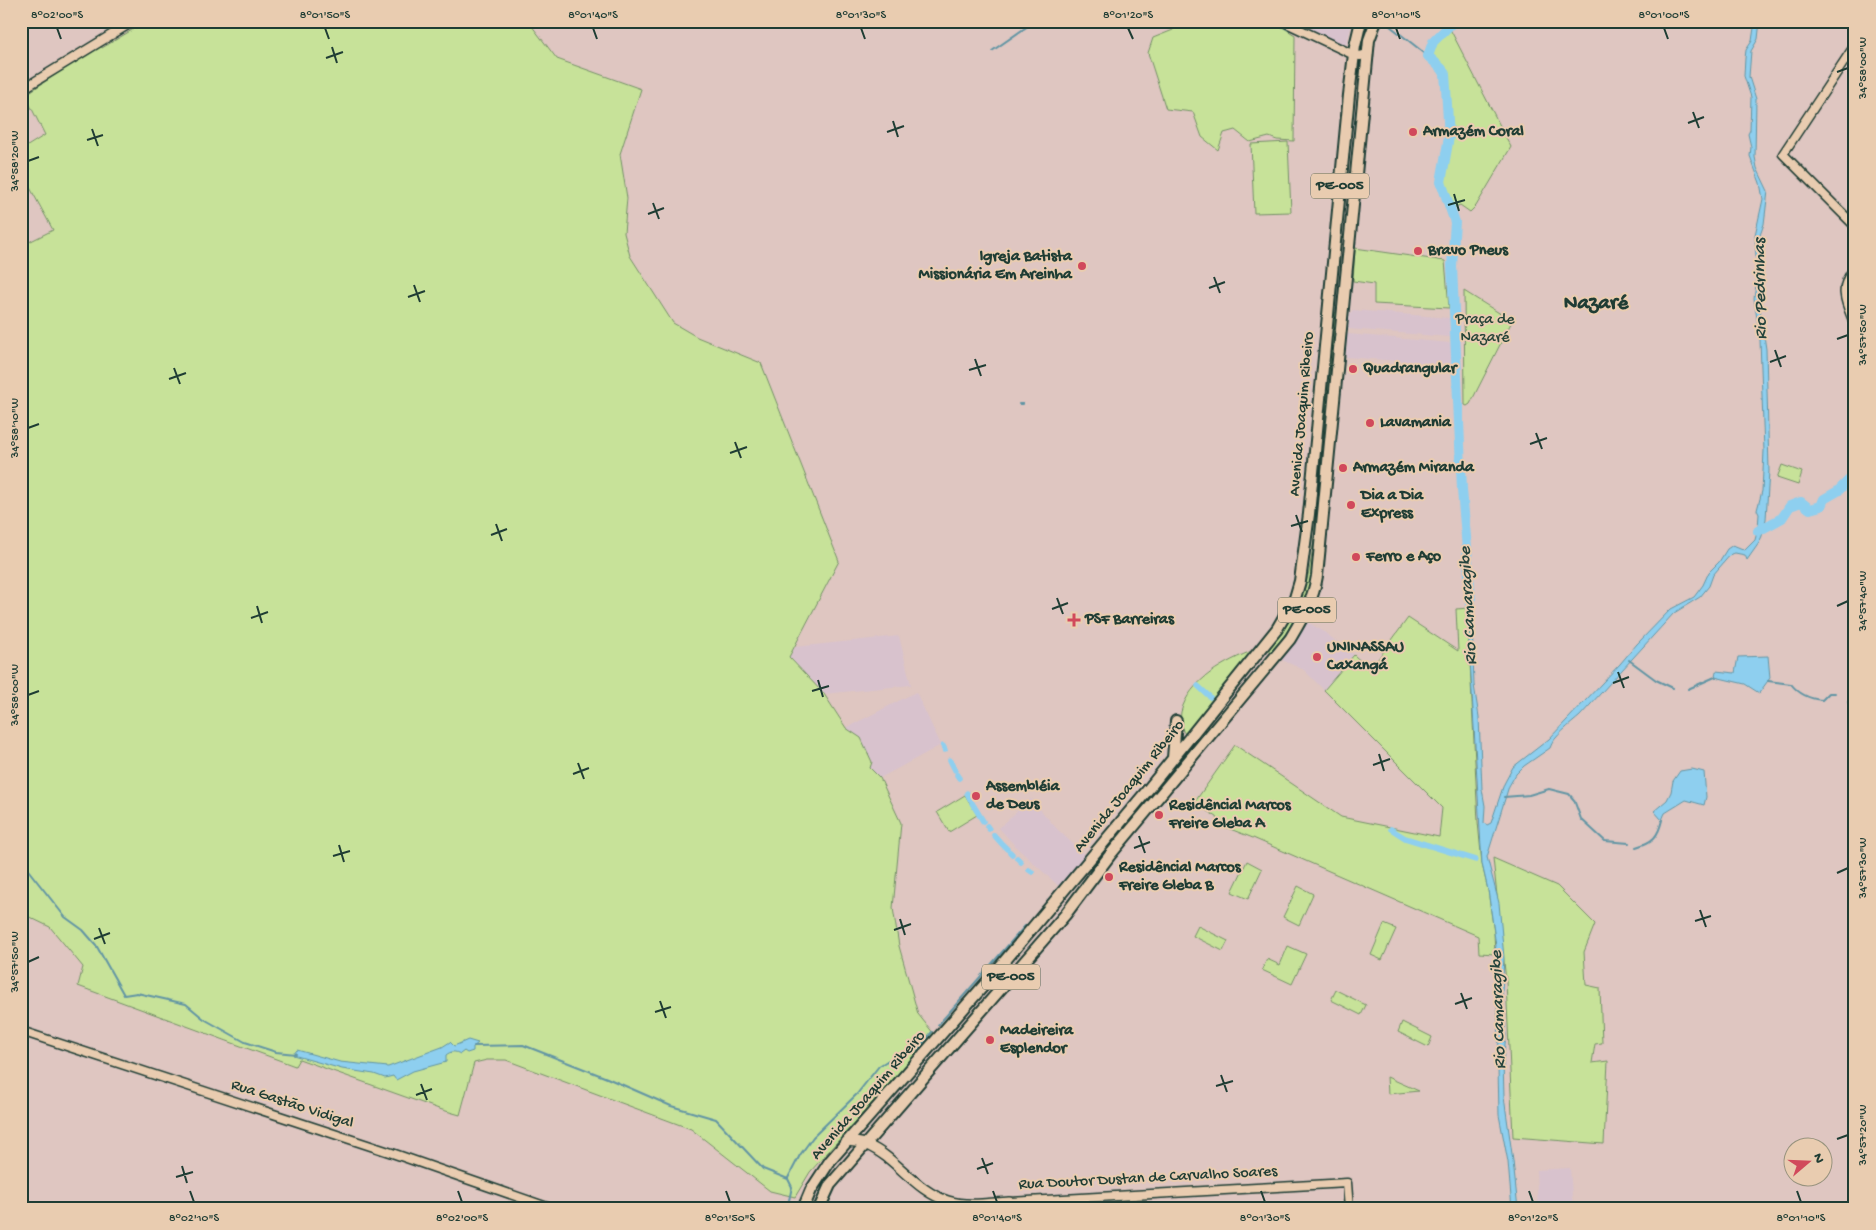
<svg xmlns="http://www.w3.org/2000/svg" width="1876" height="1230" font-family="'Gochi Hand',sans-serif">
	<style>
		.built { fill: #d8c2cd }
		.green { fill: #c7e299; stroke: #739066 }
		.water { fill: #8ecfef; stroke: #6295a4 }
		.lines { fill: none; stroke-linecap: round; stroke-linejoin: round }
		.stream { stroke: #6295a4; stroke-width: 2 }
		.canal { stroke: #8ecfef; stroke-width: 5.5 }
		.river { stroke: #8ecfef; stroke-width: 10 }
		.tertiary-casing { stroke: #1f3d34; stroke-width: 11 }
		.secondary-casing { stroke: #1f3d34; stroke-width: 12 }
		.primary-casing { stroke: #1f3d34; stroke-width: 14 }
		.tertiary { stroke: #e9ccb0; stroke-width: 8 }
		.secondary { stroke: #e9ccb0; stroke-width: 9 }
		.primary { stroke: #e9ccb0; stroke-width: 10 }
		.ticks { fill: none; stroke: #1f3d34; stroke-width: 2 }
		.poi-dot { fill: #d1495b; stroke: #e9ccb0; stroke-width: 2 }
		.labels { text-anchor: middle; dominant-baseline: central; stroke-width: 4; stroke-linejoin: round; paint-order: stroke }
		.shield { fill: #e9ccb0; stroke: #5c6859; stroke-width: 1 }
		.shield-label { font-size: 15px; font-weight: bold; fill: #1f3d34 }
		.poi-label { font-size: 16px; font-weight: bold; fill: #1f3d34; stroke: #e9ccb0; text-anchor: start }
		.park-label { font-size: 16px; fill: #274539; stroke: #e9ccb0 }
		.street-label { font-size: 16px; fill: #1f3d34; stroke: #e9ccb0 }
		.water-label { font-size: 18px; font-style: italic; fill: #25443d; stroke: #e9ccb0 }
		.district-label { font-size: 21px; font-weight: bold; fill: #1f3d34; stroke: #e9ccb0 }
		.neatline { fill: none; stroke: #1f3d34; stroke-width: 2 }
		.ticks-label { font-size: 12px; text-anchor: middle; fill: #1f3d34 }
	</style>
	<rect width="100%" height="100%" fill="#dfc6c1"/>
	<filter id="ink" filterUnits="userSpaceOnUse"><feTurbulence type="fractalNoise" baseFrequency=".02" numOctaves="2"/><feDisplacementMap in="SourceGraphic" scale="10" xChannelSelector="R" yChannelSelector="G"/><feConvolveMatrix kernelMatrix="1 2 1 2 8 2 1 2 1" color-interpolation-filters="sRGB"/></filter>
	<g filter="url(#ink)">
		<path class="built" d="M 1293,21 L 1353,21 L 1346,45 Z
			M 1353,310 L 1449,318 L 1450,337 L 1348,329 L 1350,313 Z
			M 1347,334 L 1451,343 L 1452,365 L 1346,357 Z
			M 1307,622 L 1323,631 L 1354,655 L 1324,690 L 1304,670 L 1280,659 L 1297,639 Z
			M 899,636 L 911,685 L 824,694 L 789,657 L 795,647 Z
			M 916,692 L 941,745 L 880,778 L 870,768 L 846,728 Z
			M 1031,799 L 1057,829 L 1088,858 L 1062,889 L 1017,848 L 999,828 Z
			M 1570,1168 L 1573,1209 L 1538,1209 L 1536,1170 Z"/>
		<path class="green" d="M 147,21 L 528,21 L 557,59 L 641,89 L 620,154 L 627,198 L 624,233 L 630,256 L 673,323 L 697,337 L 761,363 L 839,561 L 789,657 L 824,694 L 846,728 L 861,738 L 872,762 L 870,768 L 880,778 L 901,823 L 893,908 L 899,946 L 918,1014 L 934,1034 L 810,1172 L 795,1197 L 770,1191 L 691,1129 L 506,1060 L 487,1060 L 474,1063 L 460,1115 L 439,1109 L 299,1059 L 295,1066 L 78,986 L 83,967 L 50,927 L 21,913 L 21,246 L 53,230 L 21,171 L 21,150 L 45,135 L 25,95 L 100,45 L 102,48 Z
			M 1179,21 L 1273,21 L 1295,35 L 1294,141 L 1277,140 L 1269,137 L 1250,142 L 1235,130 L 1224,133 L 1218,150 L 1202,137 L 1193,112 L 1166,109 L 1148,53 L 1153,38 L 1173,30 Z
			M 1449,27 L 1511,147 L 1476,206 L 1470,212 L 1460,205 L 1451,209 L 1441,182 L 1449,137 L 1445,75 L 1437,63 L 1428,56 L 1433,42 Z
			M 1288,142 L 1291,212 L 1254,213 L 1251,144 Z
			M 1355,248 L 1445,261 L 1449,308 L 1374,304 L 1374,284 L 1353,281 Z
			M 1464,291 L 1512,321 L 1470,404 L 1467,406 L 1465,405 Z
			M 1339,311 L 1313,574 C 1306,605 1292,627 1272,651 L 1269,651 L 1268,649 C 1283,631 1299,611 1305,588 C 1315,551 1316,512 1319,474 C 1324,421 1329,368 1333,314 Z
			M 1782,465 L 1802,472 L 1798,485 L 1777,478 Z
			M 1470,608 L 1469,642 L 1478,822 L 1482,864 L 1488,890 L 1494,933 L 1495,954 L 1479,953 L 1478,936 L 1253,838 L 1220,825 L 1217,817 L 1194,803 L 1235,745 L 1341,817 L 1439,837 L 1442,808 L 1324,690 L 1354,655 L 1370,670 L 1408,618 L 1458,651 L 1456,609 Z
			M 1254,650 L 1254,652 L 1185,734 C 1180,727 1180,720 1181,712 C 1189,680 1226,661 1254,650 Z
			M 965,795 L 977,815 L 949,832 L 937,812 Z
			M 1493,858 L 1557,886 L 1595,924 L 1584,952 L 1586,985 L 1600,988 L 1602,1043 L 1595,1044 L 1592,1063 L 1608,1061 L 1604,1144 L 1513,1137 L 1506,981 Z
			M 1247,861 L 1262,869 L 1248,899 L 1232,892 Z
			M 1298,886 L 1313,894 L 1299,925 L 1283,917 Z
			M 1384,924 L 1396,929 L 1382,960 L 1371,955 Z
			M 1198,926 L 1228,941 L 1223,951 L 1193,936 Z
			M 1288,946 L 1306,954 L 1292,984 L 1262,970 L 1267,959 L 1280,965 Z
			M 1336,990 L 1366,1005 L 1361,1015 L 1331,1000 Z
			M 1402,1022 L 1432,1037 L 1428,1047 L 1398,1032 Z
			M 1387,1077 L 1419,1091 L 1388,1094 Z"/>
		<path class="water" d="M 1755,21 L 1760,21 L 1758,39 L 1751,51 L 1749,77 L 1756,99 L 1755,157 L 1757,168 L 1768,191 L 1764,224 L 1759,238 L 1759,250 L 1763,268 L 1759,302 L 1766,349 L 1769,471 L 1766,519 L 1762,536 L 1759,543 L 1747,560 L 1745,555 L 1735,553 L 1731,554 L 1713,575 L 1709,586 L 1700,597 L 1674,613 L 1580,716 C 1571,724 1553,737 1550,748 L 1524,766 L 1516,774 L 1509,786 L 1487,857 L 1499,903 L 1504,958 L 1502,992 L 1506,1036 L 1503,1061 L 1504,1097 L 1513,1161 L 1518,1209 L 1512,1209 L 1508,1162 L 1499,1115 L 1498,1067 L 1499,1036 L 1496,988 L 1497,963 L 1494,953 L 1496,946 L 1488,890 L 1482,864 L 1469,642 L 1471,623 L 1469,591 L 1471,592 L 1474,685 L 1479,717 L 1482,789 L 1485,806 L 1484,823 L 1487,825 L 1491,823 L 1504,784 L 1513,767 L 1549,739 L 1620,664 L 1637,644 L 1671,609 L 1694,597 L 1703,585 L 1709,572 L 1719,562 L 1727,549 L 1733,545 L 1745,550 L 1755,540 L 1758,528 L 1759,514 L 1757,510 L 1762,491 L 1764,451 L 1760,340 L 1754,298 L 1757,279 L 1755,235 L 1763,199 L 1760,183 L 1750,156 L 1751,147 L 1748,134 L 1750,130 L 1751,97 L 1744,76 L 1745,58 L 1746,50 L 1752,41 Z
			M 1768,656 L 1770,678 L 1759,693 L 1745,684 L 1715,677 L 1716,671 L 1735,673 L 1738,657 Z
			M 1692,769 L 1704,772 L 1706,797 L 1704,805 L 1686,800 L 1665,813 L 1662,820 L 1654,811 L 1667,800 L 1671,792 L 1673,781 L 1680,771 Z
			M 468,1040 L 478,1043 L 473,1047 L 473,1051 L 467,1053 L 464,1051 L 460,1054 C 455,1051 451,1051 446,1055 L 446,1062 L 413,1071 L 396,1080 L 393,1076 L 385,1078 L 374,1074 L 342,1069 L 293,1055 L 297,1050 L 340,1062 L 388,1067 L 442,1047 L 450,1042 L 454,1046 Z"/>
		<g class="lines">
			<path class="stream" d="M 1272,21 L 1290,30
				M 1385,22 L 1428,56
				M 992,51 L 1035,21
				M 1019,404 L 1023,404
				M 1629,660 L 1656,680 L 1673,688
				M 1768,681 L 1791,684 C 1799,694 1809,699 1822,700 L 1829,693 L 1835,693
				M 1688,689 L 1715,677
				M 1848,702 L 1855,713
				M 1504,797 L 1529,795 L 1549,789 L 1569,794 L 1574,800 L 1581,819 L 1605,841 L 1629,843
				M 1636,847 C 1653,842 1658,837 1662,820
				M 21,861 L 65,917 L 83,930 L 96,945 L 124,995 L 137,993 L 186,1004 L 204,1019 L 245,1042 L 276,1052 L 296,1054
				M 938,1025 L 1025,926
				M 474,1046 L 523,1045 L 607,1078 L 671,1106 L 716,1119 L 763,1169 L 788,1179 L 792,1187 L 787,1209
				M 788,1178 L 800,1155 L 813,1137 L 857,1094 L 879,1066 L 887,1061 L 918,1049 L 932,1032"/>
			<path class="canal" d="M 1198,686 L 1210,697
				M 943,746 L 945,750
				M 950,760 L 955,770
				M 957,775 L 959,778
				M 967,793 L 970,799
				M 972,803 L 983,821
				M 987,826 L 989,829
				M 1391,829 L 1405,838 L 1476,860
				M 994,835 L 1001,843
				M 1002,844 L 1007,849
				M 1010,852 L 1012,854
				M 1017,858 L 1021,862
				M 1029,870 L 1032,872"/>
			<path class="river" d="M 1454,21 L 1433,42 L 1428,56 L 1442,69 L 1445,74 L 1446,88 L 1449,137 L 1441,182 L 1455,222 L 1452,266 L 1462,489 C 1465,528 1469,566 1471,605
				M 1758,531 L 1782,518 L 1790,506 L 1801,502 L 1810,509 L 1821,506 L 1824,499 L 1838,491 L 1855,474"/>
			<g class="tertiary-casing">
				<path id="tertiary" d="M 1282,21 L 1354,55 L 1360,56 L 1368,54
					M 1855,45 L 1783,154 L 1855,226
					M 21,90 L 134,21
					M 1855,268 C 1837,288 1846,303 1855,325
					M 21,1031 L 392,1153 L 553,1209
					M 1009,1202 L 1347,1183 L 1349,1209"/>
			</g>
			<g class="secondary-casing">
				<path id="secondary" d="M 848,1141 C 854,1142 861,1142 867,1145 C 897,1158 915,1191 948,1201 C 968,1207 989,1203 1009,1202 L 1010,1209"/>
			</g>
			<g class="primary-casing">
				<path id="primary" d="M 1173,758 L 1176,721
					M 803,1209 L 811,1190 L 830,1161 L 993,975 L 1146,792 L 1277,629 L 1295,598 L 1300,581 L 1309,514 L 1349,95 L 1355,46 L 1361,21
					M 819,1209 L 830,1185 L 1065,915 L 1110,855 L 1290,639 C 1303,617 1313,601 1317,576 C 1336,397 1350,219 1369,40 L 1376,21"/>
			</g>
			<use href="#tertiary" class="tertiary"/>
			<use href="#secondary" class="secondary"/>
			<use href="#primary" class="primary"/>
		</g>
	</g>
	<path class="ticks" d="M 57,28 L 61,39M 325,28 L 329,39M 593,28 L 597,39M 861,28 L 865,39M 1128,28 L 1133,39M 1396,28 L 1400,39M 1664,28 L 1668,39M 332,47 L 337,63M 326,58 L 343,52M 1837,72 L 1848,68M 1693,112 L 1699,128M 893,121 L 898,137M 1688,123 L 1704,117M 92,129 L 98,146M 887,132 L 904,126M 87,140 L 103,135M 28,161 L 39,157M 1454,194 L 1459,211M 653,203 L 659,219M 1448,205 L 1465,200M 648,214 L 664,208M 1214,277 L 1220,293M 414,285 L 420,302M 1209,288 L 1225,282M 408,297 L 425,291M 1837,339 L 1848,335M 1775,350 L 1781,367M 975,359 L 981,376M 1770,362 L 1786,356M 174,368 L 180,384M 969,370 L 986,365M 169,379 L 186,373M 28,428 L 39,424M 1536,433 L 1542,449M 735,442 L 741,458M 1530,444 L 1547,438M 730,453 L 747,447M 1296,515 L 1302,532M 496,524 L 502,541M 1291,526 L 1308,521M 491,535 L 507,529M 1057,598 L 1063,614M 257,606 L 262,623M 1837,606 L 1848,601M 1052,609 L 1068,603M 251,618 L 268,612M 1618,672 L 1624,688M 818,680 L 823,697M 1613,683 L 1629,677M 812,691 L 829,686M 28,695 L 39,691M 1379,754 L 1384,771M 578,763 L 584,779M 1373,765 L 1390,759M 573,774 L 589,768M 1139,836 L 1145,853M 339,845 L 344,862M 1134,848 L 1150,842M 333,856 L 350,851M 1837,873 L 1848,868M 1700,910 L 1706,927M 900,919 L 905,935M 1695,921 L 1711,916M 99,928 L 105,944M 894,930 L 911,924M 94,939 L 110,933M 28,962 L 39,957M 1461,993 L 1467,1009M 660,1001 L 666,1018M 1455,1004 L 1472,998M 655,1012 L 671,1007M 1221,1075 L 1227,1092M 421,1084 L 427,1100M 1216,1086 L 1233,1081M 416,1095 L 432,1089M 1837,1139 L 1848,1135M 982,1158 L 988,1174M 182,1166 L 187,1183M 977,1169 L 993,1163M 176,1177 L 193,1172M 190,1191 L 194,1202M 458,1191 L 462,1202M 726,1191 L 730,1202M 993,1191 L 997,1202M 1261,1191 L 1265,1202M 1529,1191 L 1533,1202M 1797,1191 L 1801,1202"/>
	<g class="poi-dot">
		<circle cx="1413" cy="132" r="5"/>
		<circle cx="1418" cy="251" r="5"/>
		<circle cx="1082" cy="266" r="5"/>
		<circle cx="1353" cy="369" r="5"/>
		<circle cx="1370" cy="423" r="5"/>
		<circle cx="1343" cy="468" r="5"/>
		<circle cx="1351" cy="505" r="5"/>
		<circle cx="1356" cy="557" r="5"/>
		<path d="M1071.5 612.5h5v5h5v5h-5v5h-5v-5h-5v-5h5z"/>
		<circle cx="1317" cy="657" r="5"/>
		<circle cx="976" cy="796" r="5"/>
		<circle cx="1159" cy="815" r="5"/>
		<circle cx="1109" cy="877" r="5"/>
		<circle cx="990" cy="1040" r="5"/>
	</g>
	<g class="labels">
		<g class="shield">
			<rect x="1311" y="173.5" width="58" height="25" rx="4"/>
			<rect x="1278" y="597.5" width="58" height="25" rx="4"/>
			<rect x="982" y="964.5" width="58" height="25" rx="4"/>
		</g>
		<g class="shield-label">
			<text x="1340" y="186">PE-005</text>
			<text x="1307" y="610">PE-005</text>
			<text x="1011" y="977">PE-005</text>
		</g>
		<g class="poi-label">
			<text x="1423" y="132">Armazém Coral</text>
			<text x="1428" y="251">Bravo Pneus</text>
			<text x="1072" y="257" text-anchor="end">Igreja Batista<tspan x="1072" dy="18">Missionária Em Areinha</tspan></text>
			<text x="1363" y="369">Quadrangular</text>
			<text x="1380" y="423">Lavamania</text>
			<text x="1353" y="468">Armazém Miranda</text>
			<text x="1361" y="496">Dia a Dia<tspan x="1361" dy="18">Express</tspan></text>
			<text x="1366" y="557">Ferro e Aço</text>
			<text x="1085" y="620">PSF Barreiras</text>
			<text x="1327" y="648">UNINASSAU<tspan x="1327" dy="18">Caxangá</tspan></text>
			<text x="986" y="787">Assembléia<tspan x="986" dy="18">de Deus</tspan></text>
			<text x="1169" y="806">Residêncial Marcos<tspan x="1169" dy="18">Freire Gleba A</tspan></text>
			<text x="1119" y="868">Residêncial Marcos<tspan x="1119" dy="18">Freire Gleba B</tspan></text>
			<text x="1000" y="1031">Madeireira<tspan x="1000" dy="18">Esplendor</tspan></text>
		</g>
		<g class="park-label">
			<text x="1485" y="320">Praça de<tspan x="1485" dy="18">Nazaré</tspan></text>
		</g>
		<g class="street-label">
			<text transform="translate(1303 414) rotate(-85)">Avenida Joaquim Ribeiro</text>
			<text transform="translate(1130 787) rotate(-51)">Avenida Joaquim Ribeiro</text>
			<text transform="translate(869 1096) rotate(-49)">Avenida Joaquim Ribeiro</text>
			<text transform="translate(292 1105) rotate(18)">Rua Gastão Vidigal</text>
			<text transform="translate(1148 1179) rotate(-3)">Rua Doutor Dustan de Carvalho Soares</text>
		</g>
		<g class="water-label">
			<text transform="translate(1761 289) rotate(-91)">Rio Pedrinhas</text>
			<text transform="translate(1469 606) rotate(-93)">Rio Camaragibe</text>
			<text transform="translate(1499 1010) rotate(-92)">Rio Camaragibe</text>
		</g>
		<g class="district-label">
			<text x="1596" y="304">Nazaré</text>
		</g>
	</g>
	<rect width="1876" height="1230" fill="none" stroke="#e9ccb0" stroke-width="55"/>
	<g transform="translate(1808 1162) rotate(71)"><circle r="24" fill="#e9ccb0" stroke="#98937e"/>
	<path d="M0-4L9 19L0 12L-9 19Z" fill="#d1495b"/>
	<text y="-8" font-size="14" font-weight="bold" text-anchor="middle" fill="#1f3d34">N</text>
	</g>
	<rect x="28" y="28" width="1820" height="1174" class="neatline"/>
	<g class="ticks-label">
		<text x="57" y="18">8°02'00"S</text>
		<text x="325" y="18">8°01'50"S</text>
		<text x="593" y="18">8°01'40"S</text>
		<text x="861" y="18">8°01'30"S</text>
		<text x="1128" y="18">8°01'20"S</text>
		<text x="1396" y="18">8°01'10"S</text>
		<text x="1664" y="18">8°01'00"S</text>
		<text transform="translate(1862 68) rotate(-90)" y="4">34°58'00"W</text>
		<text transform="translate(14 161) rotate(-90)" y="4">34°58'20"W</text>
		<text transform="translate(1862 335) rotate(-90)" y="4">34°57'50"W</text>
		<text transform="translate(14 428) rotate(-90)" y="4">34°58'10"W</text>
		<text transform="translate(1862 601) rotate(-90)" y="4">34°57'40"W</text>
		<text transform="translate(14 695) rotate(-90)" y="4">34°58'00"W</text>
		<text transform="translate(1862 868) rotate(-90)" y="4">34°57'30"W</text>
		<text transform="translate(14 962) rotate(-90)" y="4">34°57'50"W</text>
		<text transform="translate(1862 1135) rotate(-90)" y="4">34°57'20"W</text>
		<text x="194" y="1221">8°02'10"S</text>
		<text x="462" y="1221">8°02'00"S</text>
		<text x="730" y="1221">8°01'50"S</text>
		<text x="997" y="1221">8°01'40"S</text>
		<text x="1265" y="1221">8°01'30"S</text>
		<text x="1533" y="1221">8°01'20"S</text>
		<text x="1801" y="1221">8°01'10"S</text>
	</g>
</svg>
